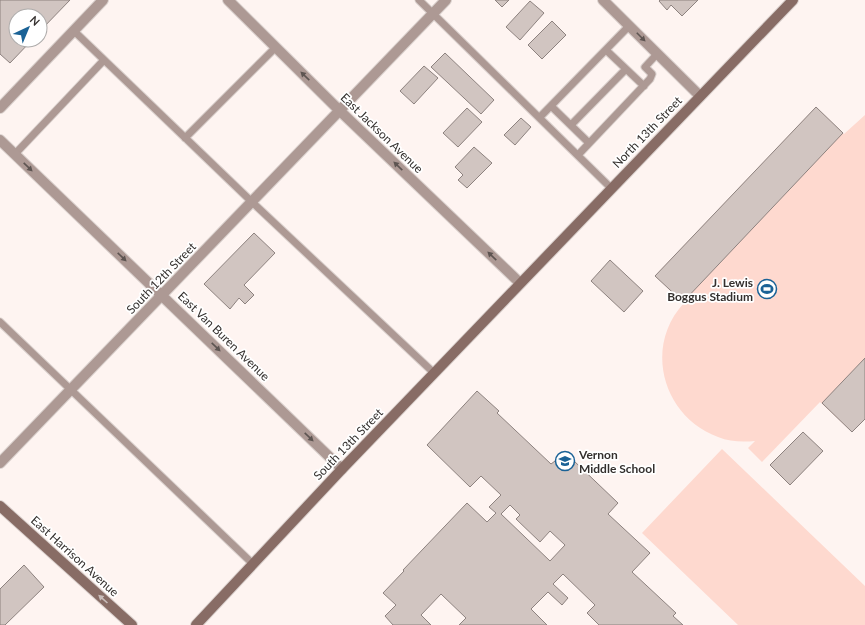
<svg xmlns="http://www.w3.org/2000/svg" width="865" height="625" font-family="Lato,sans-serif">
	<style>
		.green { fill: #fed9cf }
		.building { fill: #d1c5c1; stroke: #8d827f; fill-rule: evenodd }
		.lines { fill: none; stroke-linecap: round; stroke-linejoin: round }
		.lane-casing { stroke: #dad1ce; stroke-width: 9 }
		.street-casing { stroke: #dad1ce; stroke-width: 12 }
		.secondary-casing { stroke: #dad1ce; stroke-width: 12 }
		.lane { stroke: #ad9994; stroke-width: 7 }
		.street { stroke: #ad9994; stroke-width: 10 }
		.secondary { stroke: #886c65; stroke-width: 10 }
		.oneway { fill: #5e5552 }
		.oneway2 { fill: #c9bdba }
		.labels { text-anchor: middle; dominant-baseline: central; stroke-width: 3.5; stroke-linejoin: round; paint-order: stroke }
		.street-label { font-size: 12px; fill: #34302e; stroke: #fff }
		.poi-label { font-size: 12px; font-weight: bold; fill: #34302e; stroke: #fff; text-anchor: end }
	</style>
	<rect width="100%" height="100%" fill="#fef4f1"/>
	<path class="green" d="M 816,107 L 844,134 L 865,115 L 865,419 L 852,432 L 820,402 L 762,462 L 748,448 L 755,441 C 743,442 730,442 718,437 C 663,417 643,347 684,303 L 655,276 Z
		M 722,449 L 865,586 L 865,625 L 738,625 L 642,533 Z"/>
	<path class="building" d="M 0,0 L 70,0 L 40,31 L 40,16 L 16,16 L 16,40 L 32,40 L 10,63 L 0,54 Z
		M 495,0 L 509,0 L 502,7 Z
		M 660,0 L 698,0 L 682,16 L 671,5 L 667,10 L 659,1 Z
		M 530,1 L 544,13 L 520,40 L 506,27 Z
		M 552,21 L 566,35 L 542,59 L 528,45 Z
		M 445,53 L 494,100 L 481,114 L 431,67 Z
		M 424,66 L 438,78 L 414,104 L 400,91 Z
		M 816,107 L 843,133 L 683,302 L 655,276 Z
		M 467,108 L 482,122 L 458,147 L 443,133 Z
		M 521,118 L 531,127 L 515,145 L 504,135 Z
		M 474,147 L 492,163 L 467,188 L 458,180 L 463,175 L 455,167 Z
		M 254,233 L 275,253 L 244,285 L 254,295 L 245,304 L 239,298 L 230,309 L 204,284 Z
		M 610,260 L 643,291 L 624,312 L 591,281 Z
		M 865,358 L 865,419 L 852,432 L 822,403 Z
		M 477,391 L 499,411 L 497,413 L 551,464 L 555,461 L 564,470 L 573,460 L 618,503 L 608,514 L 650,553 L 632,572 L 676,613 L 673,616 L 683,625 L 599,625 L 587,613 L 595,605 L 563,574 L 553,584 L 568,598 L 562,605 L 548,592 L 531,609 L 547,625 L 459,625 L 466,618 L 441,594 L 421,615 L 431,625 L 393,625 L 385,616 L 396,605 L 383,593 L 404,571 L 403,570 L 467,503 L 487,522 L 496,513 L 489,507 L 501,495 L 481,476 L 470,487 L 427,445 ZM 510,505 L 520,515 L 516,519 L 540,542 L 550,531 L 565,545 L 550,561 L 501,514 Z
		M 803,432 L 823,451 L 790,485 L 770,465 Z
		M 24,565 L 44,587 L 5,625 L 0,625 L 0,589 Z"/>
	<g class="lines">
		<g class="lane-casing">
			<path id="lane" d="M 419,0 L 611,188
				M 74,31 L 252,202 L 434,373
				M 606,50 L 644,86
				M 551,106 L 589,143
				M 540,117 L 629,26
				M 571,125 L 626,69
				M 185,138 L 276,47
				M 15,154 L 104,60
				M 578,155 L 650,79 L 652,74 L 645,67 L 657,54
				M 0,322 L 253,564"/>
		</g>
		<g class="street-casing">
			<path id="street" d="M 228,0 L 340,111 L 520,283
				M 603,0 L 700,96
				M 0,108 L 103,0
				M 0,140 L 342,469
				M 0,463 L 446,0"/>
		</g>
		<g class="secondary-casing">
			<path id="secondary" d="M 0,506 L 132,625
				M 196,625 L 342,469 L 793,0"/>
		</g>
		<use href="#lane" class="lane"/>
		<use href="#street" class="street"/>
		<use href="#secondary" class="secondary"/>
	</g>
	<defs><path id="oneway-solid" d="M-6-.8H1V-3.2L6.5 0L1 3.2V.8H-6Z"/></defs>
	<g class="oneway">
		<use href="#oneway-solid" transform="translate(641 37) rotate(45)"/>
		<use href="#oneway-solid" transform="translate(305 76) rotate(-136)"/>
		<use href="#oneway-solid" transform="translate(398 166) rotate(-136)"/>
		<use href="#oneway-solid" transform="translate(28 167) rotate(44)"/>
		<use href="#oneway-solid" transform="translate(492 256) rotate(-136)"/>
		<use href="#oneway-solid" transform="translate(122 257) rotate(44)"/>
		<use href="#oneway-solid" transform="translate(216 347) rotate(44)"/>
		<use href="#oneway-solid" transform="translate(309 437) rotate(44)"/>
	</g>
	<use class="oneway2" href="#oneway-solid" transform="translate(103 599) rotate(-138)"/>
	<defs>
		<g id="stadium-ring" transform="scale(1)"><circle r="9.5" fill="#fff" stroke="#1a6296" stroke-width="1.5"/><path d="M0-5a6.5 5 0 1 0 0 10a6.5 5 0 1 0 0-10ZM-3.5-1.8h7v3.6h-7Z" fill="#1a6296"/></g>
		<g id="school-ring" transform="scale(1)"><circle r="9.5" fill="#fff" stroke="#1a6296" stroke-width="1.5"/><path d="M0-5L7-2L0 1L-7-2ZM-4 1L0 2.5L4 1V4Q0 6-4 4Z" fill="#1a6296"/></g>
	</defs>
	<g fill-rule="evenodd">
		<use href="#stadium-ring" x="767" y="289"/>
		<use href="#school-ring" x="565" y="461"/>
	</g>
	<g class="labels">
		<g class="street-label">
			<text transform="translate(647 132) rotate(-46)">North 13th Street</text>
			<text transform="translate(382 133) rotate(44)">East Jackson Avenue</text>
			<text transform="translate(161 278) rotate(-46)">South 12th Street</text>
			<text transform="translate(224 336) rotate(44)">East Van Buren Avenue</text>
			<text transform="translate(348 444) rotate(-46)">South 13th Street</text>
			<text transform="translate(75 556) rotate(42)">East Harrison Avenue</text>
		</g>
		<g class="poi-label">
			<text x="753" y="282">J. Lewis<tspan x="753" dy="14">Boggus Stadium</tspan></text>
			<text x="579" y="454" text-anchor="start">Vernon<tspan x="579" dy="14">Middle School</tspan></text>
		</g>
	</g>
	<g transform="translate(28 28) rotate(44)"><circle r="19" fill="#ffffff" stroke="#aeacab"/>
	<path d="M0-3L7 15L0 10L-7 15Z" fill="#1a6296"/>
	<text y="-6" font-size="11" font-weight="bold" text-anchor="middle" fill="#34302e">N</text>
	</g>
</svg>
